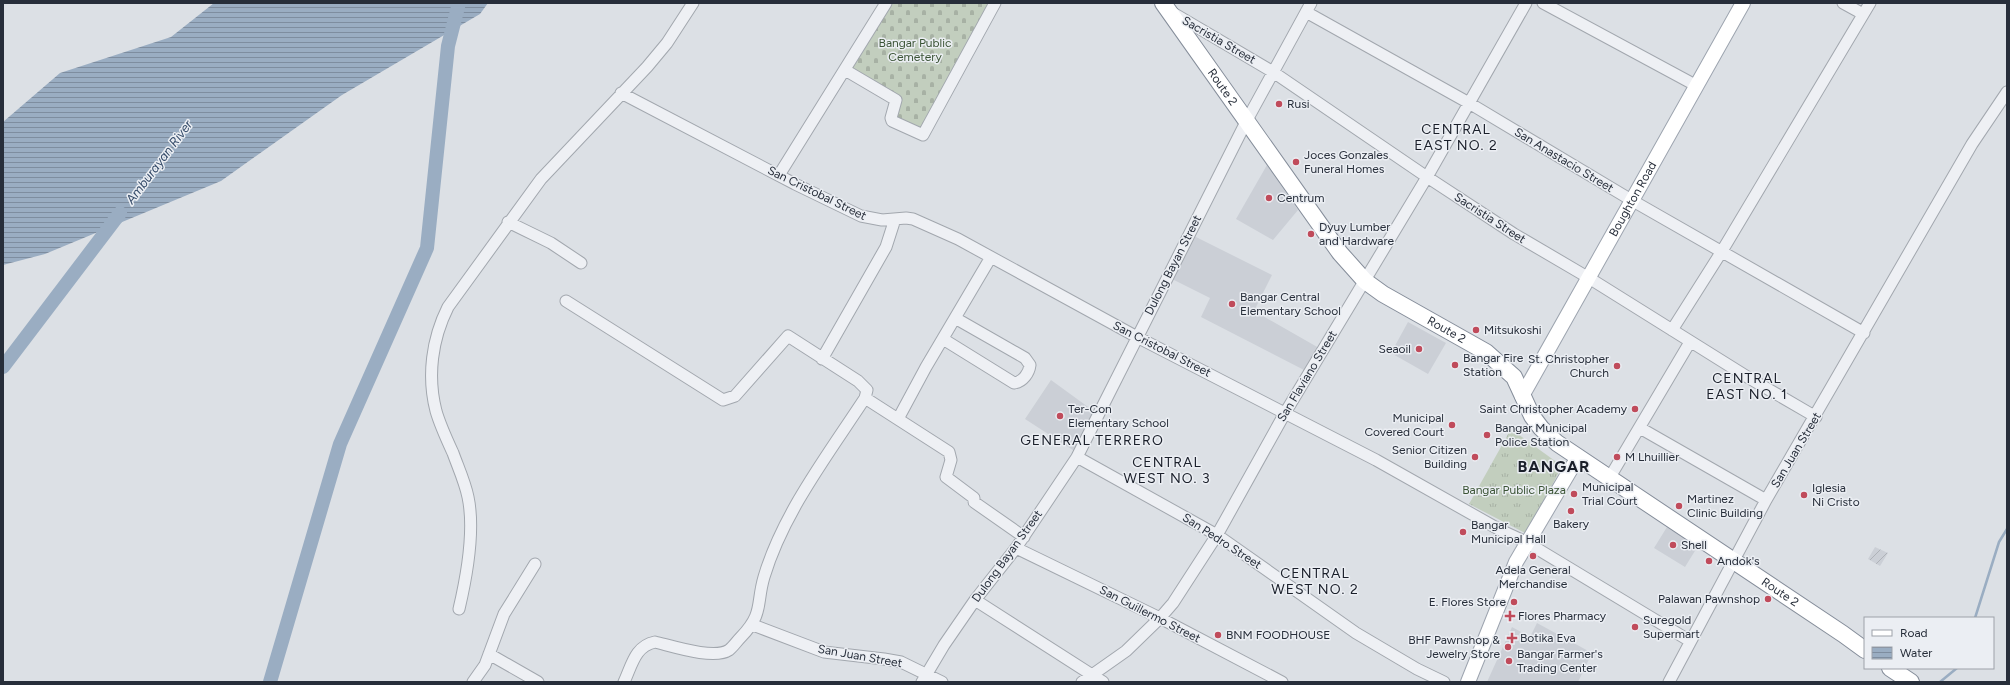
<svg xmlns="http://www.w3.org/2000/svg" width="2010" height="685" font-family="Figtree,sans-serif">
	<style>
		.built { fill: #cbcfd6 }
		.industrial { fill: url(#industrial-furrows) }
		.grass { fill: url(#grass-tufts) }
		.cemetery { fill: url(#cemetery-stones) }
		.water { fill: url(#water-rules) }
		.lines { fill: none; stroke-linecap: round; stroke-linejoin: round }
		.stream { stroke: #9aadc2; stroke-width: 2.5 }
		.river { stroke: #9aadc2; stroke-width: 14 }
		.minor-casing { stroke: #a2a7ae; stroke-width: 13 }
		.major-casing { stroke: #9da4af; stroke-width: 16 }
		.highway-casing { stroke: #858d9a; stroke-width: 18 }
		.minor { stroke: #eef0f4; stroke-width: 11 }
		.major { stroke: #fff; stroke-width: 14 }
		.highway { stroke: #fff; stroke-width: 16 }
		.poi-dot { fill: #c04b5b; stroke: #ebeef3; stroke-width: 1.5 }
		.labels { text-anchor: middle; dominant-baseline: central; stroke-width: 3; stroke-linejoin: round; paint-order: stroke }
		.street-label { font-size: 12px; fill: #272e3a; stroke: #ebeef3 }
		.park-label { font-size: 12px; fill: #3b5436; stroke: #ebeef3 }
		.poi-label { font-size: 12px; fill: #272e3a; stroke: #ebeef3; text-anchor: start }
		.water-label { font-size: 13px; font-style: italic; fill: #364c6a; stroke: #ebeef3 }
		.quarter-label { font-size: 14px; letter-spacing: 1px; fill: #1a1f2a; stroke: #ebeef3 }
		.district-label { font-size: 16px; font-weight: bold; letter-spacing: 1px; fill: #1a1f2a; stroke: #ebeef3 }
	</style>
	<defs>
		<pattern id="industrial-furrows" width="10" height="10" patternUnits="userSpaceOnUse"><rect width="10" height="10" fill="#cbcfd6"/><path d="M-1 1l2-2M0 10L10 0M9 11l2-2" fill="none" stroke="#aeb2b8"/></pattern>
		<pattern id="grass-tufts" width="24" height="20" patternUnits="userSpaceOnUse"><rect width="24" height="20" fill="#c2cebe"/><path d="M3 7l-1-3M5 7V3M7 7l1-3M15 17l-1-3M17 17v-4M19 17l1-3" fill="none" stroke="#a7b1a4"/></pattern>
		<pattern id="cemetery-stones" width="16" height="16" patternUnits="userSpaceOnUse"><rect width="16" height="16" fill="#c2cebe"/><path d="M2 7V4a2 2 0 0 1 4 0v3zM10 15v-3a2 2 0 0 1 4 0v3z" fill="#a7b1a4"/></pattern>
		<pattern id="water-rules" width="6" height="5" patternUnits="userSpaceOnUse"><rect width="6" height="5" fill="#9aadc2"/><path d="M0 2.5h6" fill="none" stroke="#7e8d9f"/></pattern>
	</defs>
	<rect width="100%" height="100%" fill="#dce0e5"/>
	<path class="built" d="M 1267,165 L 1298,210 L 1273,240 L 1236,219 Z
		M 1192,235 L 1272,275 L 1254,311 L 1319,348 L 1306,371 L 1201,317 L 1210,298 L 1170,278 Z
		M 1408,322 L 1446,343 L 1428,374 L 1391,353 Z
		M 1051,380 L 1095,412 L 1076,452 L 1025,419 Z
		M 1667,527 L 1698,546 L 1685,567 L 1654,548 Z
		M 1537,623 L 1592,653 L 1578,682 L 1487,682 L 1512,627 L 1530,637 Z"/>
	<path class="industrial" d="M 1875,547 L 1888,553 L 1880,566 L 1868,559 Z"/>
	<path class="grass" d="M 1511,429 L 1562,466 L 1527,534 L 1469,504 Z"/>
	<path class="cemetery" d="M 892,3 L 991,3 L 922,132 L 894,116 L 899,98 L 848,70 Z"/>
	<path class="water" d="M 214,3 L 488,3 L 480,14 L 342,95 L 221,181 L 45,254 L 3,265 L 3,122 L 60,73 L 171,37 Z"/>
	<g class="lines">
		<path class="stream" d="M 1975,618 L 1999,542 L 2007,529
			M 1940,682 L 1957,668"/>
		<path class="river" d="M 3,367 L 120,213
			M 270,682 L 340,444 L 427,248 L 448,46 L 459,3"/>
		<g class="minor-casing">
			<path id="minor" d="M 1543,3 L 1697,86
				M 1843,3 L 1863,14
				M 1306,12 L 1469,103 L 1633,201 L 1864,333
				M 1173,13 L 1273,72 L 1427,177 L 1514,234 L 1589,278 L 1749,378 L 1816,417
				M 845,70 L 896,100 L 891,118 L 892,121 L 923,135 L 995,3
				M 621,93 L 795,184 L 861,216 L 882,220 L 906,218 L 913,219 L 958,239 L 1137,337 L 1376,460 L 1502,531 L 1526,542 L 1690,641
				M 779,175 L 886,3
				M 508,222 L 551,243 L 581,263
				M 566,301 L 723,400 L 735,396 L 788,336 L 858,381 L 867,390 L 865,398 C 829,453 783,513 764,577 C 756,604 764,613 741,637 C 737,641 733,647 729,650 C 714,660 672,646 655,642 C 635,646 632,665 624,682
				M 1672,330 L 1722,251 L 1870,3
				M 943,339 L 1014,383 C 1023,382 1029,373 1030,365 L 1025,358 L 955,318
				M 822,359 L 886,247 L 895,219
				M 865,398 L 949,452 L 951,460 L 946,477 L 974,498 L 974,502 L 1024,537
				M 898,419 L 926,367 L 991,257
				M 1640,428 L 1766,500
				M 1077,457 L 1217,535 L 1356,633 L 1417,669 L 1444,682
				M 1610,477 L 1690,342
				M 1016,548 L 1160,618 L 1282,682
				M 975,600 L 1103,682
				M 459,609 C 467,575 475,530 468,497 C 465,482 458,467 453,453 C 447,440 440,425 436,411 C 427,376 432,339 448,307 L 541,179 L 647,67 L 667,43 L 693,3
				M 753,625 L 824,652 L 884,659 L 901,662 L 942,682
				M 489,654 L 538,682
				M 473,682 L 485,665 L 504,614 L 535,564
				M 922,682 L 944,645 L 975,600 L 1016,548 L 1077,457 L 1247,120 L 1311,3
				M 1082,682 L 1126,651 L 1160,618 L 1173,603 L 1217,535 L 1285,413 L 1427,177 L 1526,3
				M 1669,682 L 1766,500 L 1972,144 L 2007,92"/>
		</g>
		<g class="major-casing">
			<g id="major">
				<path id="s1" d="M 1522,396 L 1743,3"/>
				<path d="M 1468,682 L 1516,562 L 1578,457"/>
			</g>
		</g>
		<g class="highway-casing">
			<g id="highway">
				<path id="s2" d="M 1163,3 L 1340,253 L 1365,281 L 1383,294 L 1486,352 L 1514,377 L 1532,416 L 1541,428 L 1557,443 L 1843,634 L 1865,650"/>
				<path d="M 1890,668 L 1911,682"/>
			</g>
		</g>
		<use href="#minor" class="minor"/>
		<use href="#major" class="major"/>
		<use href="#highway" class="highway"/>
	</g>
	<g class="poi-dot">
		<circle cx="1279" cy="104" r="4"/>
		<circle cx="1296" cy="162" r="4"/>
		<circle cx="1269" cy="198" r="4"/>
		<circle cx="1311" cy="234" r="4"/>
		<circle cx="1232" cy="304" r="4"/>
		<circle cx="1476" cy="330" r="4"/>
		<circle cx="1419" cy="349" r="4"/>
		<circle cx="1455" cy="365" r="4"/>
		<circle cx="1617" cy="366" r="4"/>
		<circle cx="1635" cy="409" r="4"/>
		<circle cx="1060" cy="416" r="4"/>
		<circle cx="1452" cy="425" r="4"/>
		<circle cx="1487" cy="435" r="4"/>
		<circle cx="1475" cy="457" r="4"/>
		<circle cx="1617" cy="457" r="4"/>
		<circle cx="1574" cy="494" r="4"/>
		<circle cx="1804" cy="495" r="4"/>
		<circle cx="1679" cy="506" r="4"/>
		<circle cx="1571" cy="511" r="4"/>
		<circle cx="1463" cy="532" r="4"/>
		<circle cx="1673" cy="545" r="4"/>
		<circle cx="1533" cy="556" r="4"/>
		<circle cx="1709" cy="561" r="4"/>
		<circle cx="1768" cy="599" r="4"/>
		<circle cx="1514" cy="602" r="4"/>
		<path d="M1508 610h4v4h4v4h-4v4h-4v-4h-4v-4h4z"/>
		<circle cx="1635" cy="627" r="4"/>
		<circle cx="1218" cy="635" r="4"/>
		<path d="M1510 632h4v4h4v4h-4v4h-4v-4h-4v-4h4z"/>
		<circle cx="1508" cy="647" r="4"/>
		<circle cx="1509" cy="661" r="4"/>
	</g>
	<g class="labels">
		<g class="street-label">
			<text transform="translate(1219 40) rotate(30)">Sacristia Street</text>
			<text stroke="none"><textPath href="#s2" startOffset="103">Route 2</textPath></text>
			<text transform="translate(1564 160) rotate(31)">San Anastacio Street</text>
			<text transform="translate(817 193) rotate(26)">San Cristobal Street</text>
			<text stroke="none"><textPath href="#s1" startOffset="226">Boughton Road</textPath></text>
			<text transform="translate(1490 218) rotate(33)">Sacristia Street</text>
			<text transform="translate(1173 265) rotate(-63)">Dulong Bayan Street</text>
			<text stroke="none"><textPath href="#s2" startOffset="439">Route 2</textPath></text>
			<text transform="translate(1162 349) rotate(27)">San Cristobal Street</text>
			<text transform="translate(1307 376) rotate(-59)">San Flaviano Street</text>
			<text transform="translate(1796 450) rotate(-59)">San Juan Street</text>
			<text transform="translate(1222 541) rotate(33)">San Pedro Street</text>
			<text transform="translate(1007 556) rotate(-54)">Dulong Bayan Street</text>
			<text stroke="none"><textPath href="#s2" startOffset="870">Route 2</textPath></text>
			<text transform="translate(1150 614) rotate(27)">San Guillermo Street</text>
			<text transform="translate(860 656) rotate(10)">San Juan Street</text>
		</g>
		<g class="park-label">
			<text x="915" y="43">Bangar Public<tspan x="915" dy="14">Cemetery</tspan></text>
			<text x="1514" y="490">Bangar Public Plaza</text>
		</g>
		<g class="poi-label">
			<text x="1287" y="104">Rusi</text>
			<text x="1304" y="155">Joces Gonzales<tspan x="1304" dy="14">Funeral Homes</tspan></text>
			<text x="1277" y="198">Centrum</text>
			<text x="1319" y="227">Dyuy Lumber<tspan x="1319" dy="14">and Hardware</tspan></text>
			<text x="1240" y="297">Bangar Central<tspan x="1240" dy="14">Elementary School</tspan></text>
			<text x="1484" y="330">Mitsukoshi</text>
			<text x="1411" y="349" text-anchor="end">Seaoil</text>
			<text x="1463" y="358">Bangar Fire<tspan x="1463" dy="14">Station</tspan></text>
			<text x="1609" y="359" text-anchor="end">St. Christopher<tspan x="1609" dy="14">Church</tspan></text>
			<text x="1068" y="409">Ter-Con<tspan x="1068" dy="14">Elementary School</tspan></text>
			<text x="1627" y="409" text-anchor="end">Saint Christopher Academy</text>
			<text x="1444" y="418" text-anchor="end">Municipal<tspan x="1444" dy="14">Covered Court</tspan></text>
			<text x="1495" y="428">Bangar Municipal<tspan x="1495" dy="14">Police Station</tspan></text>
			<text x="1467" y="450" text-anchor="end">Senior Citizen<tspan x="1467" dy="14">Building</tspan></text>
			<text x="1625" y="457">M Lhuillier</text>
			<text x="1582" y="487">Municipal<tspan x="1582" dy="14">Trial Court</tspan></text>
			<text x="1812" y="488">Iglesia<tspan x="1812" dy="14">Ni Cristo</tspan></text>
			<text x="1687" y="499">Martinez<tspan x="1687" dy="14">Clinic Building</tspan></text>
			<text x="1571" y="524" text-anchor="middle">Bakery</text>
			<text x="1471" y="525">Bangar<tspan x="1471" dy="14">Municipal Hall</tspan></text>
			<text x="1681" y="545">Shell</text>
			<text x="1717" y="561">Andok's</text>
			<text x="1533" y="570" text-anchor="middle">Adela General<tspan x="1533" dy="14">Merchandise</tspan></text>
			<text x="1760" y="599" text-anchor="end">Palawan Pawnshop</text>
			<text x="1506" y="602" text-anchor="end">E. Flores Store</text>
			<text x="1518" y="616">Flores Pharmacy</text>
			<text x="1643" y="620">Suregold<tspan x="1643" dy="14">Supermart</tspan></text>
			<text x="1226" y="635">BNM FOODHOUSE</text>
			<text x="1520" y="638">Botika Eva</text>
			<text x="1500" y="640" text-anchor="end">BHF Pawnshop &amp;<tspan x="1500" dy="14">Jewelry Store</tspan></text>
			<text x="1517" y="654">Bangar Farmer's<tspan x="1517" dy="14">Trading Center</tspan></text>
		</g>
		<g class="water-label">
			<text transform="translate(159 162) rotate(-53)">Amburayan River</text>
		</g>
		<g class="quarter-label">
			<text x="1456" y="129">CENTRAL<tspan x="1456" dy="16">EAST NO. 2</tspan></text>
			<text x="1747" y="378">CENTRAL<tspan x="1747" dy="16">EAST NO. 1</tspan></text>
			<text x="1092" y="440">GENERAL TERRERO</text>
			<text x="1167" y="462">CENTRAL<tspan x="1167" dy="16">WEST NO. 3</tspan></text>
			<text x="1315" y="573">CENTRAL<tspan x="1315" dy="16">WEST NO. 2</tspan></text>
		</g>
		<g class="district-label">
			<text x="1554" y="466">BANGAR</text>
		</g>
	</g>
	<rect width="2010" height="685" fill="none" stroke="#272e3a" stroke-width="8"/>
	<rect x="1864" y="617" width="130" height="52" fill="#ebeef3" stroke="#9da1a9"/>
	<rect x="1872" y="630" width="20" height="6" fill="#ffffff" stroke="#9da1a9"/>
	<text x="1900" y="637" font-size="12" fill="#272e3a">Road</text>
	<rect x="1872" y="647" width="20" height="12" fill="url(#water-rules)" stroke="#9da1a9"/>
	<text x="1900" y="657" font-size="12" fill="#272e3a">Water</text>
</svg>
